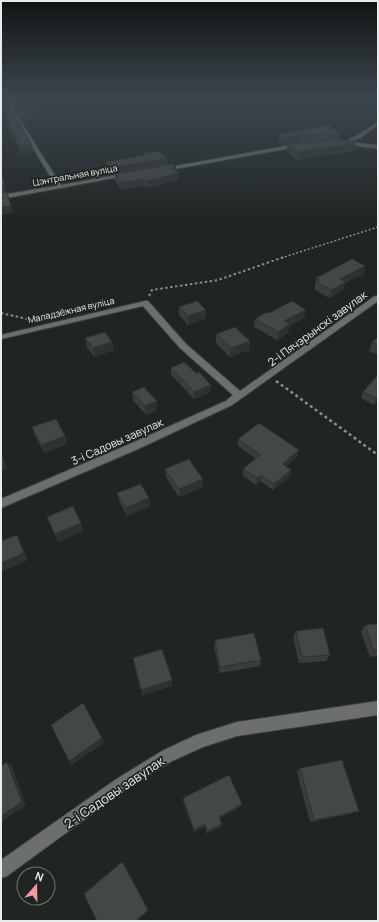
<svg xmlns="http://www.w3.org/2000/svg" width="379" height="922" font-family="Manrope,sans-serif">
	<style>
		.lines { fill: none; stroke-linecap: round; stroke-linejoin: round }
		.minor-casing { stroke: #3c413e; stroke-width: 2 }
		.path-far2 { stroke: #898d8b; stroke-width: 1.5; stroke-dasharray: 2 2; stroke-linecap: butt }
		.path-far1 { stroke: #898d8b; stroke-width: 2; stroke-dasharray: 2.5 2.5; stroke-linecap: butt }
		.path { stroke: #898d8b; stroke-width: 2.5; stroke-dasharray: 3 3; stroke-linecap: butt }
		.minor { fill: #6c6f6d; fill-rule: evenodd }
		.wall { fill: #3a3d3b }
		.shaded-wall { fill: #2f3230 }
		.building { fill: #434745; stroke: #2f3230 }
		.labels { text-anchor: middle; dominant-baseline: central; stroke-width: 3.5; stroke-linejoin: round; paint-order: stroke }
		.far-street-label { font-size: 9px; fill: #e9eceb; stroke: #202522 }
		.street-label { font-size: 11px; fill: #e9eceb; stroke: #202522 }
		.near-street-label { font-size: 13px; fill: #e9eceb; stroke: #202522 }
	</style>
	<rect width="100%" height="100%" fill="#202522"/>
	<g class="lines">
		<g class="minor-casing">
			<path id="minor" d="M 3,96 L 7,96 L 20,120 L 61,185 L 127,173 L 130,175 L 1,199 L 1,195 L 56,186 L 16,120 Z
				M 378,122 L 378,125 L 360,138 L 349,142 L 378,145 L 378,149 L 340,143 L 356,136 Z
				M 301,143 L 303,144 L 303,146 L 163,171 L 160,169 Z
				M 375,296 L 378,296 L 378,301 L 232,405 L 138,449 L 1,508 L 1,499 L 132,443 L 226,401 L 233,395 L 180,348 L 143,306 L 1,339 L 1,335 L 145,301 L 148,301 L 186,344 L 240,391 Z
				M 378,701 L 378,715 L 237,736 L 203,747 L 172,761 L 125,790 L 7,876 L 1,878 L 1,860 L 115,780 L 162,751 L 196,735 L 237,722 Z"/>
		</g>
		<path class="path-far2" d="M 281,258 L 378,227"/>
		<path class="path-far1" d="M 149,296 L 152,290 L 218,280 L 284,257
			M 1,313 L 32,320"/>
		<path class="path" d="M 276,381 L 378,455"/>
		<use href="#minor" class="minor"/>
	</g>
	<path class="wall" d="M 1,96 L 32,145 L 33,152 L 22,154 L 16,142 L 14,142 L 1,99 Z
		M 38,109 L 39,116 L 24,124 L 20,118 L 19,111 Z
		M 279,134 L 341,134 L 339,140 L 355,144 L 354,151 L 328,155 L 297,160 L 287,151 L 287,144 L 319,142 L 298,142 L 284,145 L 278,141 Z
		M 144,153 L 167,158 L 167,165 L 176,167 L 176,171 L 178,180 L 147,188 L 144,186 L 122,190 L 115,181 L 115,174 L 111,175 L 107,169 L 106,162 L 144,155 Z
		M 365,266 L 363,274 L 345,283 L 343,290 L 329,298 L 315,290 L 315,286 L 316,278 Z
		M 179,307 L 206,318 L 188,325 L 179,315 Z
		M 269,313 L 304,318 L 289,326 L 288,333 L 277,340 L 254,327 L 255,319 Z
		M 216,334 L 249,350 L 230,357 L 216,343 Z
		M 378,337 L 378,355 L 369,351 L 372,342 Z
		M 85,338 L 114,350 L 94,357 L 87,347 Z
		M 171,368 L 196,373 L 211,385 L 211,392 L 194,399 L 171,375 Z
		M 378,375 L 378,400 L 374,405 L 361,398 L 363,392 Z
		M 132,392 L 157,401 L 157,410 L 146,415 L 133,400 Z
		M 32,427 L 65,436 L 67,444 L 44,453 L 35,435 Z
		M 238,439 L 298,456 L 286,466 L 290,476 L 273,490 L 260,481 L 256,485 L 243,476 L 243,469 L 255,458 L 238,446 Z
		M 165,469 L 203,487 L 179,497 L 166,477 Z
		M 117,493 L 149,498 L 150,506 L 127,516 L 119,501 Z
		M 47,517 L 81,523 L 83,531 L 58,542 L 50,525 Z
		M 378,624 L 378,656 L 370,657 L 361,632 L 365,625 Z
		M 296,631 L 330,655 L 326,661 L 299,663 L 293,637 Z
		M 215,640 L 261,660 L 260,666 L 220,673 L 214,646 Z
		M 300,768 L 359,811 L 354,813 L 310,822 L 297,772 Z
		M 183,798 L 242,804 L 240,807 L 220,818 L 222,824 L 221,827 L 207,834 L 205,827 L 194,832 L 183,801 Z"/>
	<path class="shaded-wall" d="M 9,96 L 20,96 L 20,97 L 10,98 Z
		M 38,109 L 39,116 L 24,124 L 23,117 Z
		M 12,135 L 14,135 L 16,142 L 14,142 Z
		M 299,136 L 298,142 L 284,145 L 285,138 Z
		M 355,144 L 354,151 L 328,155 L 297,160 L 298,152 L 329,147 Z
		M 32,145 L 33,152 L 22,154 L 20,146 Z
		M 167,158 L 167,165 L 111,175 L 110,168 Z
		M 176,167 L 176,173 L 178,173 L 178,180 L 147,188 L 147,181 L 173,168 Z
		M 144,179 L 144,186 L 122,190 L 121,183 Z
		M 5,185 L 7,193 L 1,194 L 1,186 Z
		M 11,206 L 13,213 L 1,215 L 1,207 Z
		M 365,266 L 363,274 L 345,283 L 343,290 L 329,298 L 331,290 L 340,279 Z
		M 206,310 L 206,318 L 188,325 L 188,316 Z
		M 306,310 L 304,318 L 289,326 L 288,333 L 277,340 L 278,332 L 284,321 Z
		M 1,317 L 3,331 L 1,331 Z
		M 250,341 L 249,350 L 230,357 L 231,348 Z
		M 112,342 L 114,350 L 94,357 L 93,348 Z
		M 211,385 L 211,392 L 194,399 L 194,392 Z
		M 378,396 L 378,400 L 374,405 L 376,398 Z
		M 157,401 L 157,410 L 146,415 L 145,406 Z
		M 65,436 L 67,444 L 44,453 L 41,445 Z
		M 299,450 L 298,456 L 282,470 L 283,464 Z
		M 4,460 L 7,468 L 1,471 L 1,461 Z
		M 291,470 L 290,476 L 273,490 L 274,484 Z
		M 261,475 L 260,481 L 256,485 L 257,478 Z
		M 203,479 L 203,487 L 179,497 L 179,489 Z
		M 149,498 L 150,506 L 127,516 L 125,508 Z
		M 81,523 L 83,531 L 58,542 L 55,534 Z
		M 17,535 L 28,560 L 1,572 L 1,563 Z
		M 172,680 L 172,686 L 142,696 L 141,690 Z
		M 102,738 L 104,743 L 72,765 L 69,761 Z
		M 7,762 L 12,766 L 26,805 L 1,822 L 1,816 Z
		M 242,804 L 240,807 L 218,819 L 219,817 Z
		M 205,824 L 205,827 L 194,832 L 194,830 Z
		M 222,824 L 221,827 L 207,834 L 208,831 Z
		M 122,862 L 124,863 L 149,910 L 137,921 L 136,921 Z"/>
	<path class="building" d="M 1,96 L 3,96 L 32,145 L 20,146 L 14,135 L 12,135 Z
		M 38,109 L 23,117 L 19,111 Z
		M 329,125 L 341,134 L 299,136 L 285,138 L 279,134 Z
		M 342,139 L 350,140 L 355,144 L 329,147 L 298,152 L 287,144 Z
		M 159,151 L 167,158 L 110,168 L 106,162 L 145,155 L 144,153 Z
		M 173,164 L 176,167 L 173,168 L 178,173 L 147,181 L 144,179 L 121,183 L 115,174 Z
		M 1,178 L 3,178 L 5,185 L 1,186 Z
		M 7,192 L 11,206 L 1,207 L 1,193 Z
		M 352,259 L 365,266 L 340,279 L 346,282 L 331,290 L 316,282 L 320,280 L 316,278 Z
		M 197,301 L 206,310 L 188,316 L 179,307 Z
		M 292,301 L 306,310 L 284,321 L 290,324 L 278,332 L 255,319 L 267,312 L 269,313 Z
		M 235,327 L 250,341 L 231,348 L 216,334 Z
		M 105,332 L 112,342 L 93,348 L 85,338 Z
		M 378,337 L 378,345 L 372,342 Z
		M 184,362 L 196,373 L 199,372 L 211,385 L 194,392 L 171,368 Z
		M 378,375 L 378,396 L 376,398 L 363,392 Z
		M 144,387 L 157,401 L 145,406 L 132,392 Z
		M 56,419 L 65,436 L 41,445 L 32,427 Z
		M 259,423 L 299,450 L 283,464 L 291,470 L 274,484 L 261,475 L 257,478 L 243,469 L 260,455 L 238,439 Z
		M 1,455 L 4,460 L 1,461 Z
		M 189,459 L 203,479 L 179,489 L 165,469 Z
		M 141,484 L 149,498 L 125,508 L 117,493 Z
		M 73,506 L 81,523 L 55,534 L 47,517 Z
		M 17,535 L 24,553 L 1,563 L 1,541 Z
		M 378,624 L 378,650 L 374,651 L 365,625 Z
		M 323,628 L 330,655 L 302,657 L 296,631 Z
		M 254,633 L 261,660 L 220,667 L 215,640 Z
		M 162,649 L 172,680 L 141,690 L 133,658 Z
		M 83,703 L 102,738 L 69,761 L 51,725 Z
		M 342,760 L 359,811 L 314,820 L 300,768 Z
		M 7,762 L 22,802 L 1,816 L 1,766 Z
		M 229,775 L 242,804 L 219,817 L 222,824 L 208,831 L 205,824 L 194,830 L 183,798 Z
		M 122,862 L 148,910 L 136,921 L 97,921 L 84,894 Z"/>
	<linearGradient id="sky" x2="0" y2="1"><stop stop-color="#121413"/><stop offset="0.43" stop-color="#3c464f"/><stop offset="1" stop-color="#3c464f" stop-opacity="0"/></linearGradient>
	<rect width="379" height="225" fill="url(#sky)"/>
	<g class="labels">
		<g class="far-street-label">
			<text transform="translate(75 175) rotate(-10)">Цэнтральная вуліца</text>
			<text transform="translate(71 310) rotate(-13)">Маладзёжная вуліца</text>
		</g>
		<g class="street-label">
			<text transform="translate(317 328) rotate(-36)">2-і Пячэрынскі завулак</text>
			<text transform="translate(117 441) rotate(-24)">3-і Садовы завулак</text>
		</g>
		<g class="near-street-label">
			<text transform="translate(114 792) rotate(-34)">2-і Садовы завулак</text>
		</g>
	</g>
	<rect width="379" height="922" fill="none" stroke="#e9eceb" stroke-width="4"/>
	<g transform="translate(36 886) rotate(20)"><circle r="19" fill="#202522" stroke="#707572"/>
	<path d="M0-3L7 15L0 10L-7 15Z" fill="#f49aa1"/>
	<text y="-6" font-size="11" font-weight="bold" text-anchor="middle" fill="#e9eceb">N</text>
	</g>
</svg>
